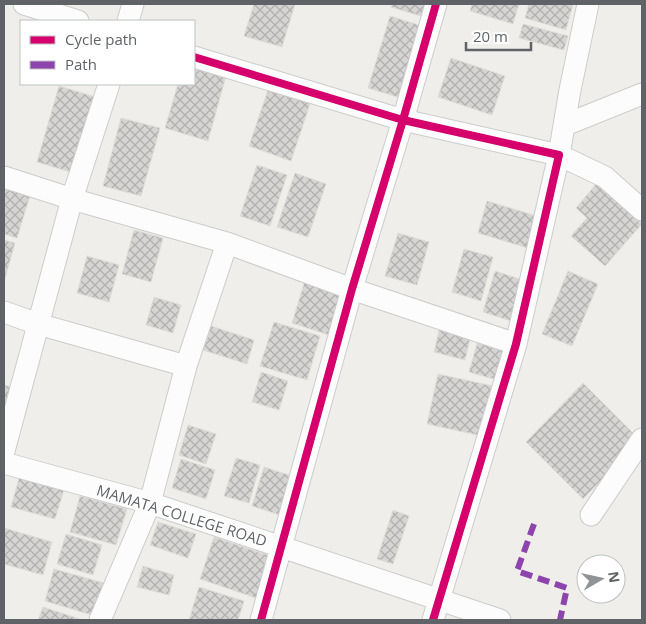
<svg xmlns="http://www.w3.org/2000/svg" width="646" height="624" font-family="'Open Sans',sans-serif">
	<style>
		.building { fill: url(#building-cross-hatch); stroke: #deddd9 }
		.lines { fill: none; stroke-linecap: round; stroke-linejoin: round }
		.minor-casing { stroke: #cbcccc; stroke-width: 23 }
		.minor { stroke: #fdfcfc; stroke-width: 21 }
		.quiet { stroke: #8e44ad; stroke-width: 6; stroke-dasharray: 12 6; stroke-linecap: butt }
		.cycleway-casing { stroke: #fff; stroke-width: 11 }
		.cycleway { stroke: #d6006c; stroke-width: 8 }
		.labels { text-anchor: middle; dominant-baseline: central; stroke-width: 4; stroke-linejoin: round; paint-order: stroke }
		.street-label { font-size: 15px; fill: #5f6368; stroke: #fff }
	</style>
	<defs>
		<pattern id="building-cross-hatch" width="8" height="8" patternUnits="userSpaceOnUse" patternTransform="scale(1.25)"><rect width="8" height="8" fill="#d6d5d3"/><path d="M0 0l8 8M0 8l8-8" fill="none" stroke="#b1b0af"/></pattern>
	</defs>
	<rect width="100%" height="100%" fill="#efeeea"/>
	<path class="building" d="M 254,4 L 295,4 L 282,47 L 244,36 Z
		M 392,4 L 431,4 L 427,18 L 391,7 Z
		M 472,4 L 519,4 L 513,24 L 470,11 Z
		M 529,4 L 573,4 L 566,30 L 525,18 Z
		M 390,16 L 422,26 L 401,98 L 368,88 Z
		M 523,24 L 568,36 L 564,50 L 519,38 Z
		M 451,58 L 505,76 L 492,115 L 438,97 Z
		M 194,63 L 227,72 L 208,141 L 165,128 L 178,84 L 194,84 Z
		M 270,84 L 312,98 L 291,161 L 249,146 Z
		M 59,86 L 99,98 L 77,174 L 37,162 Z
		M 121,118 L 160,128 L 141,196 L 103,186 Z
		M 257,165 L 287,175 L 270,226 L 240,216 Z
		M 295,173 L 326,184 L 308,237 L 277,227 Z
		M 4,181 L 32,189 L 17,238 L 4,234 Z
		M 596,184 L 642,224 L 605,266 L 571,236 L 587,218 L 576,208 Z
		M 487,201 L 540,217 L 531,249 L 478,233 Z
		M 134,230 L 163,238 L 151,282 L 122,274 Z
		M 398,233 L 429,242 L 417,285 L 385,276 Z
		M 4,240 L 15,243 L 4,282 Z
		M 464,249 L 493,257 L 481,301 L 452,292 Z
		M 87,256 L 119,265 L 109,302 L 77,293 Z
		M 495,271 L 523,280 L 511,321 L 483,312 Z
		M 568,271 L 598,284 L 572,346 L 542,334 Z
		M 306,277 L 347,290 L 332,336 L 292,323 Z
		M 154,297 L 181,305 L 173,333 L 146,325 Z
		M 443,314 L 474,322 L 465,360 L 434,352 Z
		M 274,322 L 320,336 L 307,380 L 260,366 Z
		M 211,326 L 254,340 L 247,364 L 203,350 Z
		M 482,326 L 510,335 L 497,380 L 469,372 Z
		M 261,372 L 288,381 L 279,410 L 252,402 Z
		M 438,374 L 493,386 L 482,436 L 427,424 Z
		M 583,383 L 640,440 L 583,499 L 526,442 Z
		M 4,385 L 16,388 L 4,429 Z
		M 188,425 L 216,434 L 206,464 L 179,455 Z
		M 236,458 L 260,465 L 249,503 L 224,496 Z
		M 181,459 L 215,470 L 206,499 L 172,488 Z
		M 264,467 L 295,477 L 283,516 L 252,506 Z
		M 19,478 L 64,490 L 55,519 L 11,507 Z
		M 80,496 L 127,509 L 116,545 L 70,532 Z
		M 393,510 L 409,516 L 393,564 L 377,559 Z
		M 158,522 L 196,534 L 188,558 L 150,545 Z
		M 4,528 L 52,542 L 43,575 L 4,564 Z
		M 66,534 L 102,545 L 93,575 L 57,564 Z
		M 214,537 L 273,557 L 259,599 L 200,579 Z
		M 143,566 L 174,575 L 169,595 L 137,587 Z
		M 54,569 L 104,583 L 95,616 L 45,601 Z
		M 199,587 L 244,601 L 238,620 L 189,620 Z
		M 43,607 L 83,620 L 38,620 Z"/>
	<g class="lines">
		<g class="minor-casing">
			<path id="minor" d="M 24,4 L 78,21
				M 588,4 L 570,90 L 559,155 L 605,177 L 642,210
				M 128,21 L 133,4
				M 194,57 L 403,120 L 559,155 L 516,344 L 433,620
				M 565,125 L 642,94
				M 4,177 L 72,199 L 227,243 L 352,289 L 516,344
				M 4,312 L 38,324 L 186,366
				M 4,451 L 72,199 L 109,84
				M 4,463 L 150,503 L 500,620
				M 591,515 L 642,439
				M 100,620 L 150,503 L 186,366 L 227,243
				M 261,620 L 352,289 L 403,120 L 436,4"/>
		</g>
		<use href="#minor" class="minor"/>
		<path class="quiet" d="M 534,524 L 517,571 L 567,588 L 560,620"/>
		<g class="cycleway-casing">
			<path id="cycleway" d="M 194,57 L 403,120 L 559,155 L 516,344 L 433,620
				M 261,620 L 352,289 L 403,120 L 436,4"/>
		</g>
		<use href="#cycleway" class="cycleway"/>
	</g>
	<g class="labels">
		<g class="street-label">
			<text transform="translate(182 515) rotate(17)">MAMATA COLLEGE ROAD</text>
		</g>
	</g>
	<rect width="646" height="624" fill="none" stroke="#5f6368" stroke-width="10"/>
	<rect x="20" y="20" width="175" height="65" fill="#ffffff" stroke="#bfc1c3"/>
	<rect x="30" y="36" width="25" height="8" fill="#d6006c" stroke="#bfc1c3"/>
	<text x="65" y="45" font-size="15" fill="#5f6368">Cycle path</text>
	<rect x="30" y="61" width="25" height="8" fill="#8e44ad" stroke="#bfc1c3"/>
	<text x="65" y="70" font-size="15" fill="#5f6368">Path</text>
	<g transform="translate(601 579) rotate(81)"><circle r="24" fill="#ffffff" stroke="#bfc1c3"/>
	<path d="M0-4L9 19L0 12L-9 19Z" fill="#919496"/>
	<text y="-8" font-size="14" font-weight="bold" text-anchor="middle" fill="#5f6368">N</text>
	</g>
	<path d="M466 42v8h65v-8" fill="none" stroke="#5f6368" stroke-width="2.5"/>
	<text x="473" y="42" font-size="15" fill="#5f6368" stroke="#ffffff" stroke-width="4" paint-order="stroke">20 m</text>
</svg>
